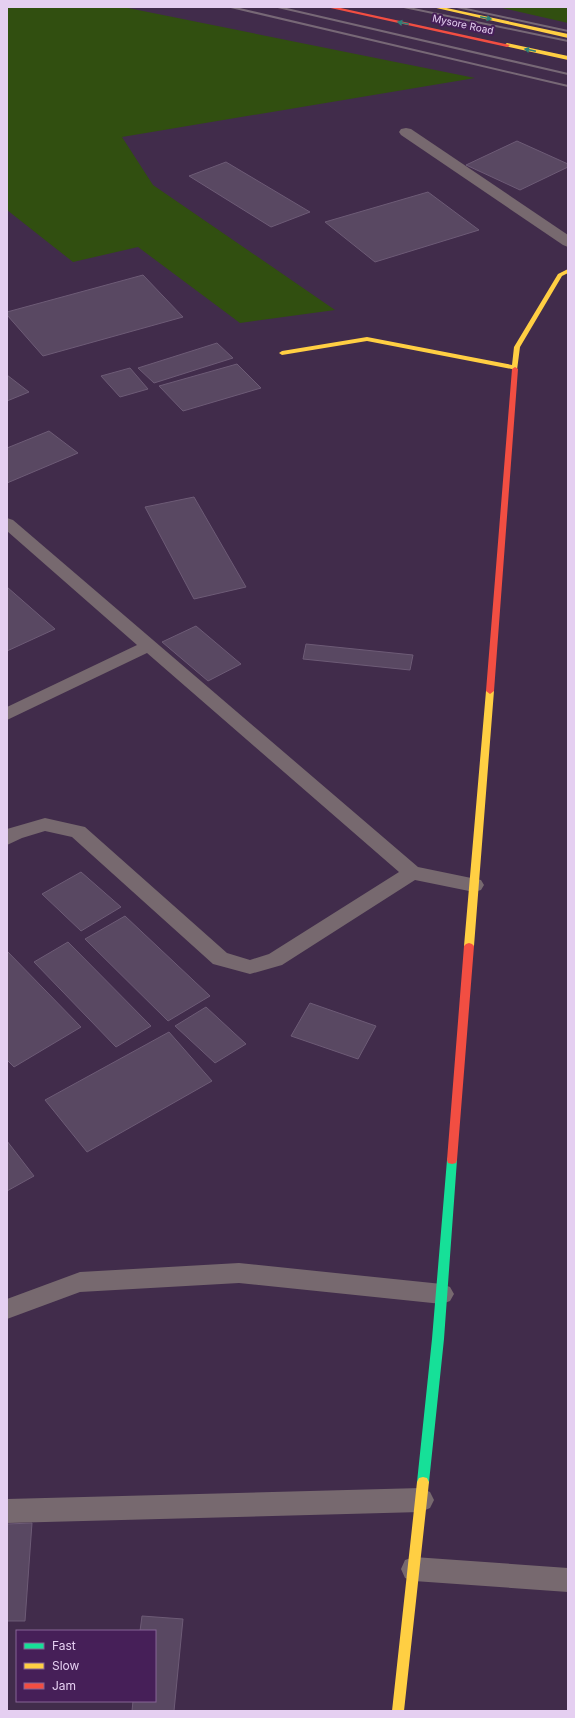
<svg xmlns="http://www.w3.org/2000/svg" width="575" height="1718" font-family="Inter,sans-serif">
	<style>
		.green { fill: #314f10 }
		.building { fill: #594862; stroke: #6d5b76 }
		.lines { fill: none; stroke-linecap: round; stroke-linejoin: round }
		.lane { fill: #77696f; fill-rule: evenodd }
		.street { fill: #77696f; fill-rule: evenodd }
		.fast { fill: #16e098; fill-rule: evenodd }
		.slow { fill: #ffcf43; fill-rule: evenodd }
		.jam { fill: #f24e42; fill-rule: evenodd }
		.rail { stroke: #776876; stroke-width: 2 }
		.oneway { fill: #2e8078 }
		.labels { text-anchor: middle; dominant-baseline: central; stroke-width: 4; stroke-linejoin: round; paint-order: stroke }
		.far-street-label { font-size: 10px; fill: #e5cff1; stroke: #461f58 }
	</style>
	<rect width="100%" height="100%" fill="#412c4b"/>
	<path class="green" d="M 7,7 L 123,7 L 475,78 L 122,137 L 153,185 L 335,310 L 240,323 L 138,247 L 73,262 L 7,210 Z
		M 498,7 L 568,7 L 568,23 Z"/>
	<path class="building" d="M 517,141 L 568,164 L 568,167 L 520,190 L 466,165 Z
		M 226,162 L 310,212 L 271,227 L 189,176 Z
		M 428,192 L 479,230 L 375,262 L 325,222 Z
		M 143,275 L 183,317 L 43,356 L 7,315 L 7,312 Z
		M 217,343 L 233,358 L 154,383 L 138,368 Z
		M 237,364 L 261,388 L 183,411 L 159,386 Z
		M 130,368 L 148,389 L 120,397 L 101,376 Z
		M 7,375 L 29,392 L 7,401 Z
		M 49,431 L 78,453 L 7,483 L 7,448 Z
		M 194,497 L 246,587 L 194,599 L 145,507 Z
		M 7,587 L 55,629 L 7,651 Z
		M 196,626 L 241,664 L 208,681 L 162,642 Z
		M 306,644 L 413,655 L 410,670 L 303,659 Z
		M 81,872 L 121,907 L 81,931 L 42,894 Z
		M 125,916 L 210,996 L 168,1021 L 85,939 Z
		M 68,942 L 151,1026 L 116,1047 L 34,962 Z
		M 7,951 L 81,1027 L 14,1067 L 7,1060 Z
		M 310,1003 L 376,1026 L 358,1059 L 291,1036 Z
		M 206,1007 L 246,1044 L 215,1063 L 175,1026 Z
		M 169,1032 L 212,1081 L 87,1152 L 45,1100 Z
		M 7,1141 L 34,1176 L 7,1191 Z
		M 32,1523 L 25,1621 L 7,1621 L 7,1524 Z
		M 142,1616 L 183,1619 L 174,1711 L 132,1711 L 133,1701 L 155,1701 L 155,1631 L 140,1631 Z"/>
	<g class="lines">
		<path class="lane" d="M 7,518 L 13,520 L 418,867 L 481,880 L 484,885 L 481,890 L 474,892 L 415,880 L 282,965 L 250,974 L 213,964 L 72,837 L 45,831 L 22,838 L 7,845 L 7,829 L 45,818 L 85,827 L 227,953 L 250,960 L 269,954 L 399,872 L 147,653 L 7,720 L 7,707 L 137,645 L 7,531 Z
			M 239,1263 L 442,1284 L 450,1287 L 454,1294 L 450,1301 L 442,1304 L 239,1283 L 80,1292 L 7,1319 L 7,1299 L 80,1272 Z
			M 421,1488 L 430,1492 L 434,1500 L 430,1508 L 421,1512 L 7,1523 L 7,1499 Z
			M 414,1557 L 568,1568 L 568,1592 L 414,1581 L 405,1578 L 401,1569 L 405,1560 Z"/>
		<path class="street" d="M 406,128 L 411,129 L 568,235 L 568,247 L 563,245 L 401,135 L 399,132 L 401,129 Z"/>
		<path class="fast" d="M 452,1156 L 456,1157 L 457,1160 L 444,1339 L 429,1482 L 427,1486 L 423,1487 L 419,1486 L 417,1482 L 432,1339 L 447,1160 L 448,1157 Z"/>
		<path class="slow" d="M 432,7 L 442,7 L 568,34 L 568,38 Z
			M 507,43 L 568,56 L 568,60 L 505,46 L 504,45 Z
			M 568,269 L 568,273 L 562,276 L 520,347 L 517,370 L 367,341 L 282,355 L 279,353 L 282,351 L 367,337 L 512,365 L 514,347 L 558,274 Z
			M 490,688 L 494,691 L 474,946 L 472,948 L 466,948 L 464,946 L 486,691 Z
			M 423,1477 L 427,1478 L 429,1482 L 404,1711 L 392,1711 L 417,1482 L 419,1478 Z"/>
		<path class="jam" d="M 326,7 L 336,7 L 510,45 L 507,47 Z
			M 515,367 L 518,369 L 494,691 L 490,694 L 486,691 L 512,369 Z
			M 469,943 L 472,944 L 474,946 L 457,1160 L 456,1163 L 452,1164 L 448,1163 L 447,1160 L 464,946 L 466,944 Z"/>
		<path class="rail" d="M 231,7 L 568,86
			M 278,7 L 568,74
			M 404,7 L 568,41
			M 457,7 L 568,31"/>
	</g>
	<defs><path id="oneway-solid" d="M-6-.8H1V-3.2L6.5 0L1 3.2V.8H-6Z"/></defs>
	<g class="oneway">
		<use href="#oneway-solid" transform="translate(486 18) rotate(12)"/>
		<use href="#oneway-solid" transform="translate(403 23) rotate(-168)"/>
		<use href="#oneway-solid" transform="translate(530 50) rotate(-168)"/>
	</g>
	<g class="labels">
		<g class="far-street-label">
			<text transform="translate(463 24) rotate(12)">Mysore Road</text>
		</g>
	</g>
	<rect width="575" height="1718" fill="none" stroke="#e5cff1" stroke-width="16"/>
	<rect x="16" y="1630" width="140" height="72" fill="#461f58" stroke="#866595"/>
	<rect x="24" y="1643" width="20" height="6" fill="#16e098" stroke="#866595"/>
	<text x="52" y="1650" font-size="12" fill="#e5cff1">Fast</text>
	<rect x="24" y="1663" width="20" height="6" fill="#ffcf43" stroke="#866595"/>
	<text x="52" y="1670" font-size="12" fill="#e5cff1">Slow</text>
	<rect x="24" y="1683" width="20" height="6" fill="#f24e42" stroke="#866595"/>
	<text x="52" y="1690" font-size="12" fill="#e5cff1">Jam</text>
</svg>
